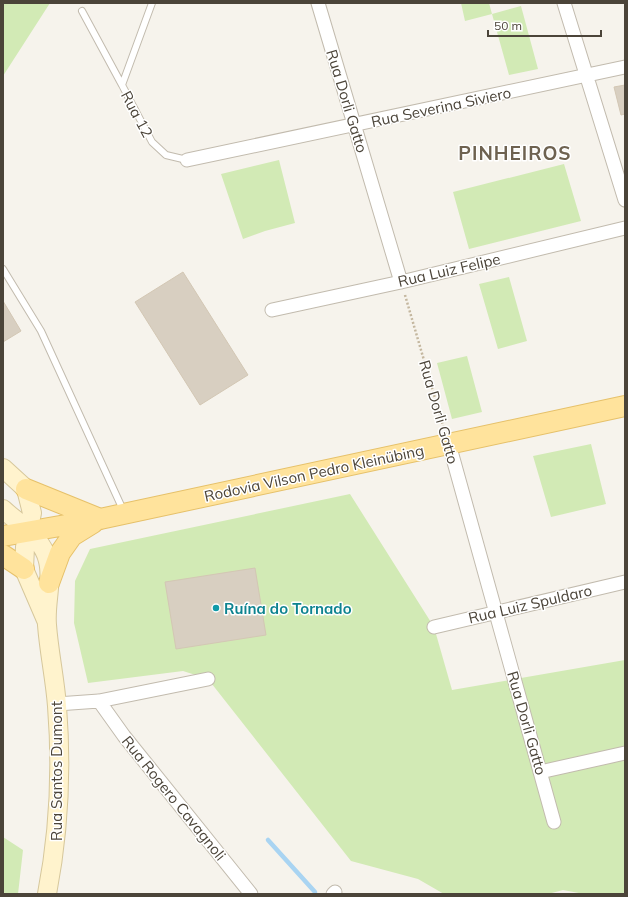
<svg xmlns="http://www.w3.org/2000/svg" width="628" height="897" font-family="Mulish,sans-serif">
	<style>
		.green { fill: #d2eab5 }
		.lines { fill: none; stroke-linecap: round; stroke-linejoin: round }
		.stream { stroke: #a9d4f2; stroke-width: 4.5 }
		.building { fill: #d8cfc1; stroke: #d3c7b4 }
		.lane-casing { stroke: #c2bbae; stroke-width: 8 }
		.street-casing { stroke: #c2bbae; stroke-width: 15 }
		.secondary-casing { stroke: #d6c79b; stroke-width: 20 }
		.primary-casing { stroke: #e6c16a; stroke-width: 22 }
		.path { stroke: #c4b79f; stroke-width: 2.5; stroke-dasharray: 2 2; stroke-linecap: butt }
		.lane { stroke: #fff; stroke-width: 6 }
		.street { stroke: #fff; stroke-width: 13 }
		.secondary { stroke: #fff3cd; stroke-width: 18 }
		.primary { stroke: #ffe39c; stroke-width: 20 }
		.culture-dot { fill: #0f9aa8; stroke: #fff; stroke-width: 1.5 }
		.labels { text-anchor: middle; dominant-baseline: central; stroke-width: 3; stroke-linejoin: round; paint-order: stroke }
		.street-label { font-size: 15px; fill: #4b4439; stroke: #fff }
		.culture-label { font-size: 15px; font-weight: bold; fill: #0d838f; stroke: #fff; text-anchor: start }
		.district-label { font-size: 19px; font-weight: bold; letter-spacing: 1px; fill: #6e6250; stroke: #fff }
	</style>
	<rect width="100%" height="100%" fill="#f6f3ec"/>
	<path class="green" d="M 3,3 L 50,3 L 3,76 Z
		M 461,3 L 489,3 L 492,14 L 521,6 L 538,69 L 509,75 L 492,14 L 465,21 Z
		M 279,160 L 295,223 L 265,231 L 243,239 L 221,174 Z
		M 564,164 L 581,221 L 469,249 L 453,192 Z
		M 509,277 L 527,341 L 498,349 L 479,284 Z
		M 467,356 L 482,412 L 452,419 L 437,363 Z
		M 591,444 L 606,504 L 551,517 L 533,456 Z
		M 350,494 L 434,627 L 452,690 L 625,660 L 625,894 L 584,894 L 563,890 L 548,894 L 444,894 L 418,879 L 351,861 L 208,679 L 183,671 L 88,683 L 74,623 L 75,581 L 90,549 Z
		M 3,837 L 23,850 L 18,894 L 3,894 Z"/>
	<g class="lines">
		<path class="stream" d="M 268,840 L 315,892"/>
	</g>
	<path class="building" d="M 625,85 L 625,114 L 621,115 L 614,87 Z
		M 183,272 L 248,375 L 200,405 L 135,302 Z
		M 3,301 L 21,331 L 3,342 Z
		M 255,568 L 266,635 L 176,649 L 165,582 Z"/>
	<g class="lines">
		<g class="lane-casing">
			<path id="lane" d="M 152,3 L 122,85 L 152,142 L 166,155 L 187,160
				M 82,11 L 122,85
				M 3,269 L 41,331 L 124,512"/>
		</g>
		<g class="street-casing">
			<path id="street" d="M 318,3 L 401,282
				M 564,3 L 625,200
				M 187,160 L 625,67
				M 272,310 L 401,282 L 625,228
				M 449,444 L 554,822
				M 434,627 L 625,582
				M 99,701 L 124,736 L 251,894
				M 57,704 L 99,701 L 208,679
				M 540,772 L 625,753
				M 333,894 L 335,892"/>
		</g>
		<g class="secondary-casing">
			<path id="secondary" d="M 3,468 L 26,489 L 32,513 L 25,547 L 24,569 L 46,620
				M 3,509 C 19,524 43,538 48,561 C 53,581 45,604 47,625 C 49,652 55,679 57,706 C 62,769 59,832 47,894"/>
		</g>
		<g class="primary-casing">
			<path id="primary" d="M 26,489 L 100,519
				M 3,536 L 100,519 L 625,406
				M 3,555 L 24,569
				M 49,583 L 60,553 L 72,536 L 93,523"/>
		</g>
		<path class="path" d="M 405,295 L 444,429"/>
		<use href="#lane" class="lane"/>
		<use href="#street" class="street"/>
		<use href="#secondary" class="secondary"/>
		<use href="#primary" class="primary"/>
	</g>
	<circle class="culture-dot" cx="216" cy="608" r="4"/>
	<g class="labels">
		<g class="street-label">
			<text transform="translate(347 101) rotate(73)">Rua Dorli Gatto</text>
			<text transform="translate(441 107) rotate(-12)">Rua Severina Siviero</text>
			<text transform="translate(137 114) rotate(62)">Rua 12</text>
			<text transform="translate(449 270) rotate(-13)">Rua Luiz Felipe</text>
			<text transform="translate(439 412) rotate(74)">Rua Dorli Gatto</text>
			<text transform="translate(314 473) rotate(-12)">Rodovia Vilson Pedro Kleinübing</text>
			<text transform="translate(530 604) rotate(-13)">Rua Luiz Spuldaro</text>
			<text transform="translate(527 723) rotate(74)">Rua Dorli Gatto</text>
			<text transform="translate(56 771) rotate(-90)">Rua Santos Dumont</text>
			<text transform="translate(174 798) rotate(51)">Rua Rogero Cavagnoli</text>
		</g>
		<g class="culture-label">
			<text x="224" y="608">Ruína do Tornado</text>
		</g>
		<g class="district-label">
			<text x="515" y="153">PINHEIROS</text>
		</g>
	</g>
	<rect width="628" height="897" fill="none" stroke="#4b4439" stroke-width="8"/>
	<path d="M488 30v6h113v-6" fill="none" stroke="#4b4439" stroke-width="2"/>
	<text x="494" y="30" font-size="12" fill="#4b4439" stroke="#ffffff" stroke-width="3" paint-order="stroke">50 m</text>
</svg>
